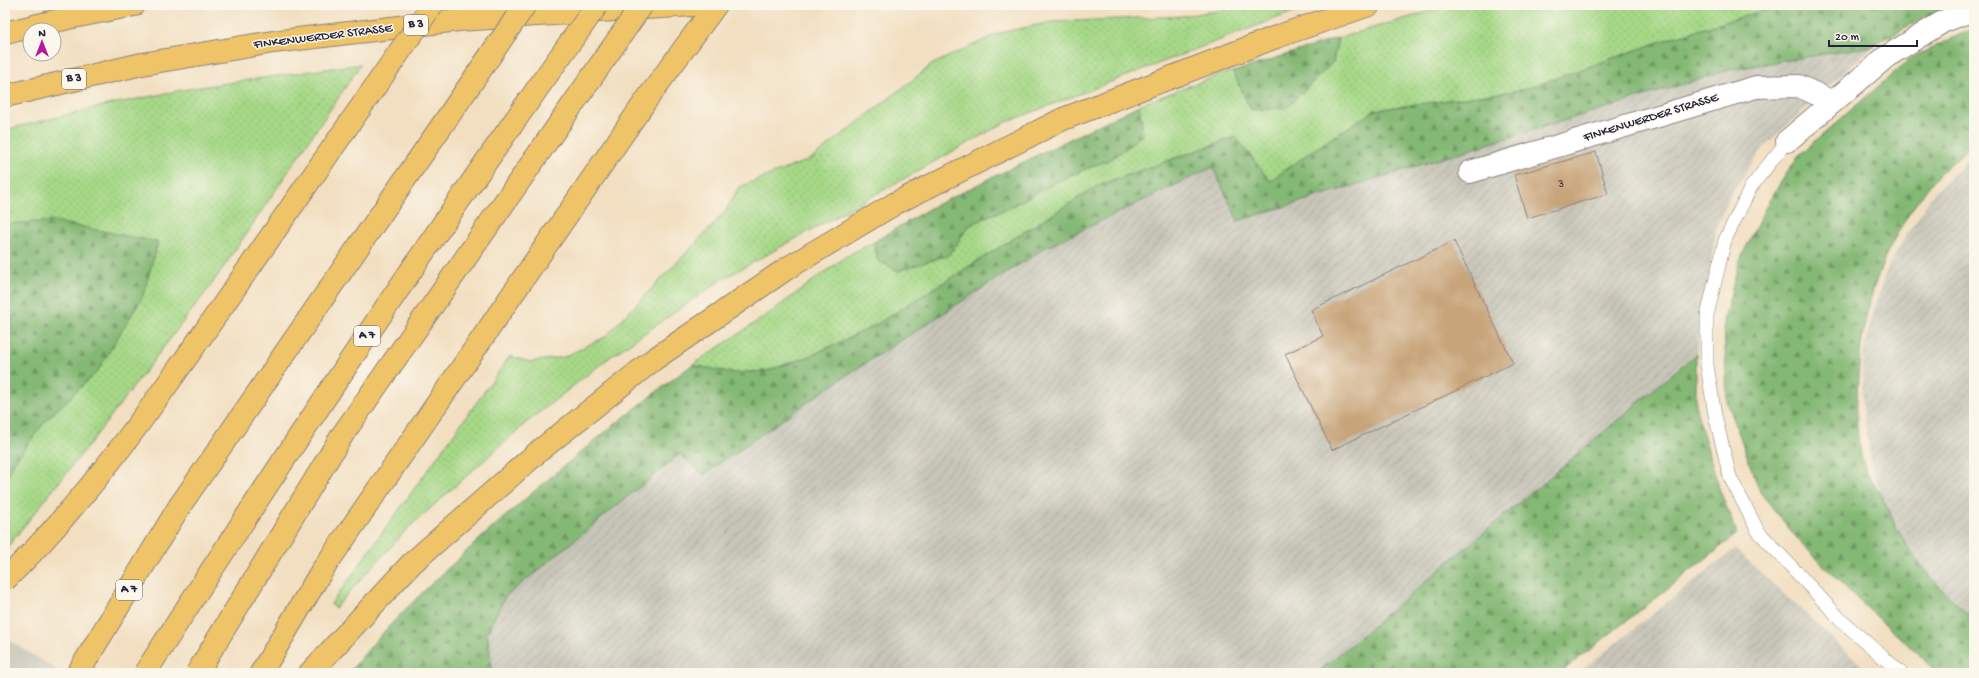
<svg xmlns="http://www.w3.org/2000/svg" width="1979" height="678" font-family="'Gochi Hand',sans-serif">
	<style>
		.industrial { fill: url(#industrial-furrows) }
		.railway { fill: #c7c5b8 }
		.grass { fill: url(#grass-dots); stroke: #647d61 }
		.forest { fill: url(#forest-firs); stroke: #536d58 }
		.building { fill: #c7a47a }
		.lines { fill: none; stroke-linecap: round; stroke-linejoin: round }
		.service-casing { stroke: #8a807e; stroke-width: 14 }
		.minor-casing { stroke: #8a807e; stroke-width: 24 }
		.primary-casing { stroke: #8a807e; stroke-width: 24 }
		.motorway-casing { stroke: #8a807e; stroke-width: 24 }
		.service { stroke: #fff; stroke-width: 13 }
		.minor { stroke: #fff; stroke-width: 22 }
		.primary { stroke: #efc469; stroke-width: 22 }
		.motorway { stroke: #efc469; stroke-width: 22 }
		.motorway-bridge-casing { stroke: #8a807e; stroke-width: 24; stroke-linecap: butt }
		.motorway-bridge { stroke: #efc469; stroke-width: 22 }
		.labels { text-anchor: middle; dominant-baseline: central; stroke-width: 3; stroke-linejoin: round; paint-order: stroke }
		.number-label { font-size: 11px; fill: #4b424b }
		.shield { fill: #fbf7ec; stroke: #636270; stroke-width: 1 }
		.shield-label { font-size: 12px; font-weight: bold; fill: #22223b }
		.street-label { font-size: 13px; fill: #22223b; stroke: #fbf7ec }
	</style>
	<defs>
		<pattern id="industrial-furrows" width="10" height="10" patternUnits="userSpaceOnUse"><rect width="10" height="10" fill="#c7c5b8"/><path d="M-1 1l2-2M0 10L10 0M9 11l2-2" fill="none" stroke="#aba99f"/></pattern>
		<pattern id="grass-dots" width="8" height="8" patternUnits="userSpaceOnUse"><rect width="8" height="8" fill="#a6d887"/><path d="M2 2h.1M6 6h.1" fill="none" stroke="#8fb975" stroke-width="1.8" stroke-linecap="round"/></pattern>
		<pattern id="forest-firs" width="22" height="20" patternUnits="userSpaceOnUse"><rect width="22" height="20" fill="#84b874"/><path d="M5 1l3.5 6h-7zM16 11l3.5 6h-7z" fill="#6c9560"/></pattern>
	</defs>
	<rect width="100%" height="100%" fill="#fbf7ec"/>
	<filter id="ink" filterUnits="userSpaceOnUse"><feTurbulence type="fractalNoise" baseFrequency=".025" numOctaves="2"/><feDisplacementMap in="SourceGraphic" scale="8" xChannelSelector="R" yChannelSelector="G"/><feConvolveMatrix kernelMatrix="1 2 1 2 8 2 1 2 1" color-interpolation-filters="sRGB"/></filter>
	<filter id="wash" filterUnits="userSpaceOnUse"><feTurbulence type="fractalNoise" baseFrequency=".012" numOctaves="4" result="noise"/><feDisplacementMap in="SourceGraphic" scale="16" xChannelSelector="R" yChannelSelector="G"/><feGaussianBlur stdDeviation="0.9" result="paint"/><feColorMatrix in="noise" values="0 0 0 0 0 0 0 0 0 0 0 0 0 0 0 0 0 1.4 0 .05"/><feComposite in="paint" operator="in"/></filter>
	<g filter="url(#wash)">
		<rect width="100%" height="100%" fill="#f2dfc1"/>
		<path class="industrial" d="M 1873,46 L 1766,144 L 1733,190 L 1717,224 L 1696,354 L 1317,673 L 493,673 L 487,633 L 505,597 L 680,454 L 703,475 L 841,379 L 1045,248 L 1213,167 L 1238,221 L 1729,70 Z
			M 1974,154 L 1974,631 L 1920,572 L 1886,513 L 1871,464 L 1863,407 L 1862,372 L 1863,354 L 1874,307 L 1888,267 L 1909,231 L 1934,193 Z
			M 1735,549 L 1870,673 L 1578,673 Z"/>
		<path class="railway" d="M 5,638 L 63,673 L 5,673 Z"/>
		<path class="grass" d="M 1259,5 L 1311,5 L 1004,123 L 723,279 L 610,357 L 527,422 L 406,530 L 335,608 L 331,604 L 510,356 L 530,362 L 564,357 L 605,337 L 715,223 L 726,210 L 739,187 L 811,159 L 933,64 L 999,33 L 1052,22 L 1181,16 Z
			M 1452,5 L 1782,5 L 1668,39 L 1522,90 L 1375,110 L 1312,151 L 1270,181 L 1235,137 L 1099,185 L 874,326 L 810,356 L 767,371 L 733,373 L 692,365 L 767,315 L 845,257 L 874,242 L 878,261 L 949,255 L 969,226 L 988,216 L 1004,210 L 1062,179 L 1113,158 L 1143,134 L 1139,105 L 1224,73 L 1233,72 L 1240,87 L 1286,108 L 1333,62 L 1338,38 Z
			M 361,64 L 212,284 L 88,446 L 5,550 L 5,130 L 107,105 L 193,88 Z"/>
		<path class="forest" d="M 1782,5 L 1954,5 L 1904,28 L 1873,46 L 1729,70 L 1238,221 L 1213,167 L 1045,248 L 841,379 L 703,475 L 680,454 L 505,597 L 487,633 L 493,673 L 349,673 C 384,627 428,587 471,547 C 542,483 615,422 692,365 L 733,373 L 767,371 L 810,356 L 874,326 L 1099,185 L 1236,137 L 1270,181 L 1312,151 L 1375,110 L 1522,90 L 1668,39 Z
			M 1974,28 L 1974,142 C 1960,156 1943,169 1930,185 C 1883,243 1862,305 1858,379 C 1856,410 1855,439 1865,469 C 1868,477 1875,484 1879,492 C 1889,510 1896,529 1907,546 C 1925,574 1950,598 1974,620 L 1974,673 L 1939,673 L 1854,596 L 1800,542 L 1760,492 L 1727,401 L 1724,320 L 1739,262 L 1767,204 L 1798,156 L 1911,58 Z
			M 1338,38 L 1333,62 L 1286,108 L 1251,110 L 1233,72 Z
			M 1139,105 L 1143,134 L 1113,158 L 1062,179 L 1004,210 L 988,216 L 969,226 L 949,255 L 898,271 L 878,261 L 874,242 L 930,208 Z
			M 52,221 L 158,242 L 143,296 L 97,372 L 47,419 L 15,461 L 5,480 L 5,224 Z
			M 1696,354 L 1696,409 L 1719,488 L 1737,534 L 1560,673 L 1317,673 Z"/>
		<g id="blocks">
			<path class="building" d="M 1596,152 L 1608,194 L 1527,218 L 1514,175 Z
				M 1454,241 L 1513,363 L 1332,450 L 1285,354 L 1323,336 L 1311,310 Z"/>
		</g>
	</g>
	<g filter="url(#ink)">
		<use href="#blocks" fill-opacity="0" stroke="#8a807e" stroke-width="1"/>
		<g class="lines">
			<g class="service-casing">
				<path id="service" d="M 1787,141 L 1751,187 L 1725,240 L 1707,316 L 1707,365 L 1715,415 L 1730,477 L 1758,531 L 1843,622 L 1901,673"/>
			</g>
			<g class="minor-casing">
				<path id="minor" d="M 1787,141 L 1886,57 L 1944,21 L 1974,10
					M 1470,172 L 1756,87 L 1799,86 L 1833,102"/>
			</g>
			<g class="primary-casing">
				<path id="primary" d="M 5,33 L 68,18 L 134,5
					M 5,96 L 142,64 L 273,42 L 458,20 L 693,5"/>
			</g>
			<g class="motorway-casing">
				<path id="motorway" d="M 78,673 L 179,507
					M 261,673 L 321,572 L 647,99 L 716,5
					M 310,673 L 411,564 L 538,452 L 653,360 L 786,269 L 896,203 L 1063,119 L 1276,37 L 1369,5"/>
			</g>
			<use href="#service" class="service"/>
			<use href="#minor" class="minor"/>
			<use href="#primary" class="primary"/>
			<use href="#motorway" class="motorway"/>
			<g class="motorway-bridge-casing">
				<path id="motorway-bridge" d="M 179,507 L 525,5
					M 5,580 C 91,496 160,396 228,298 C 296,200 364,103 432,5
					M 145,673 C 290,447 440,223 597,5
					M 197,673 L 343,434 L 642,5"/>
			</g>
			<use href="#motorway-bridge" class="motorway-bridge"/>
		</g>
	</g>
	<g class="labels">
		<g class="number-label">
			<text x="1561" y="185">3</text>
		</g>
		<g class="shield">
			<rect x="404" y="15" width="24" height="20" rx="3"/>
			<rect x="62" y="69" width="24" height="20" rx="3"/>
			<rect x="354" y="326" width="26" height="20" rx="3"/>
			<rect x="116" y="580" width="26" height="20" rx="3"/>
		</g>
		<g class="shield-label">
			<text x="416" y="25">B 3</text>
			<text x="74" y="79">B 3</text>
			<text x="367" y="336">A 7</text>
			<text x="129" y="590">A 7</text>
		</g>
		<g class="street-label">
			<text transform="translate(323 37) rotate(-7)">FINKENWERDER STRASSE</text>
			<text transform="translate(1651 118) rotate(-17)">FINKENWERDER STRASSE</text>
		</g>
	</g>
	<rect width="1979" height="678" fill="none" stroke="#fbf7ec" stroke-width="20"/>
	<g transform="translate(42 42)"><circle r="19" fill="#fbf7ec" stroke="#a4a2a5"/>
	<path d="M0-3L7 15L0 10L-7 15Z" fill="#b5179e"/>
	<text y="-6" font-size="11" font-weight="bold" text-anchor="middle" fill="#22223b">N</text>
	</g>
	<path d="M1829 40v6h88v-6" fill="none" stroke="#22223b" stroke-width="2"/>
	<text x="1835" y="40" font-size="12" fill="#22223b" stroke="#fbf7ec" stroke-width="3" paint-order="stroke">20 m</text>
</svg>
